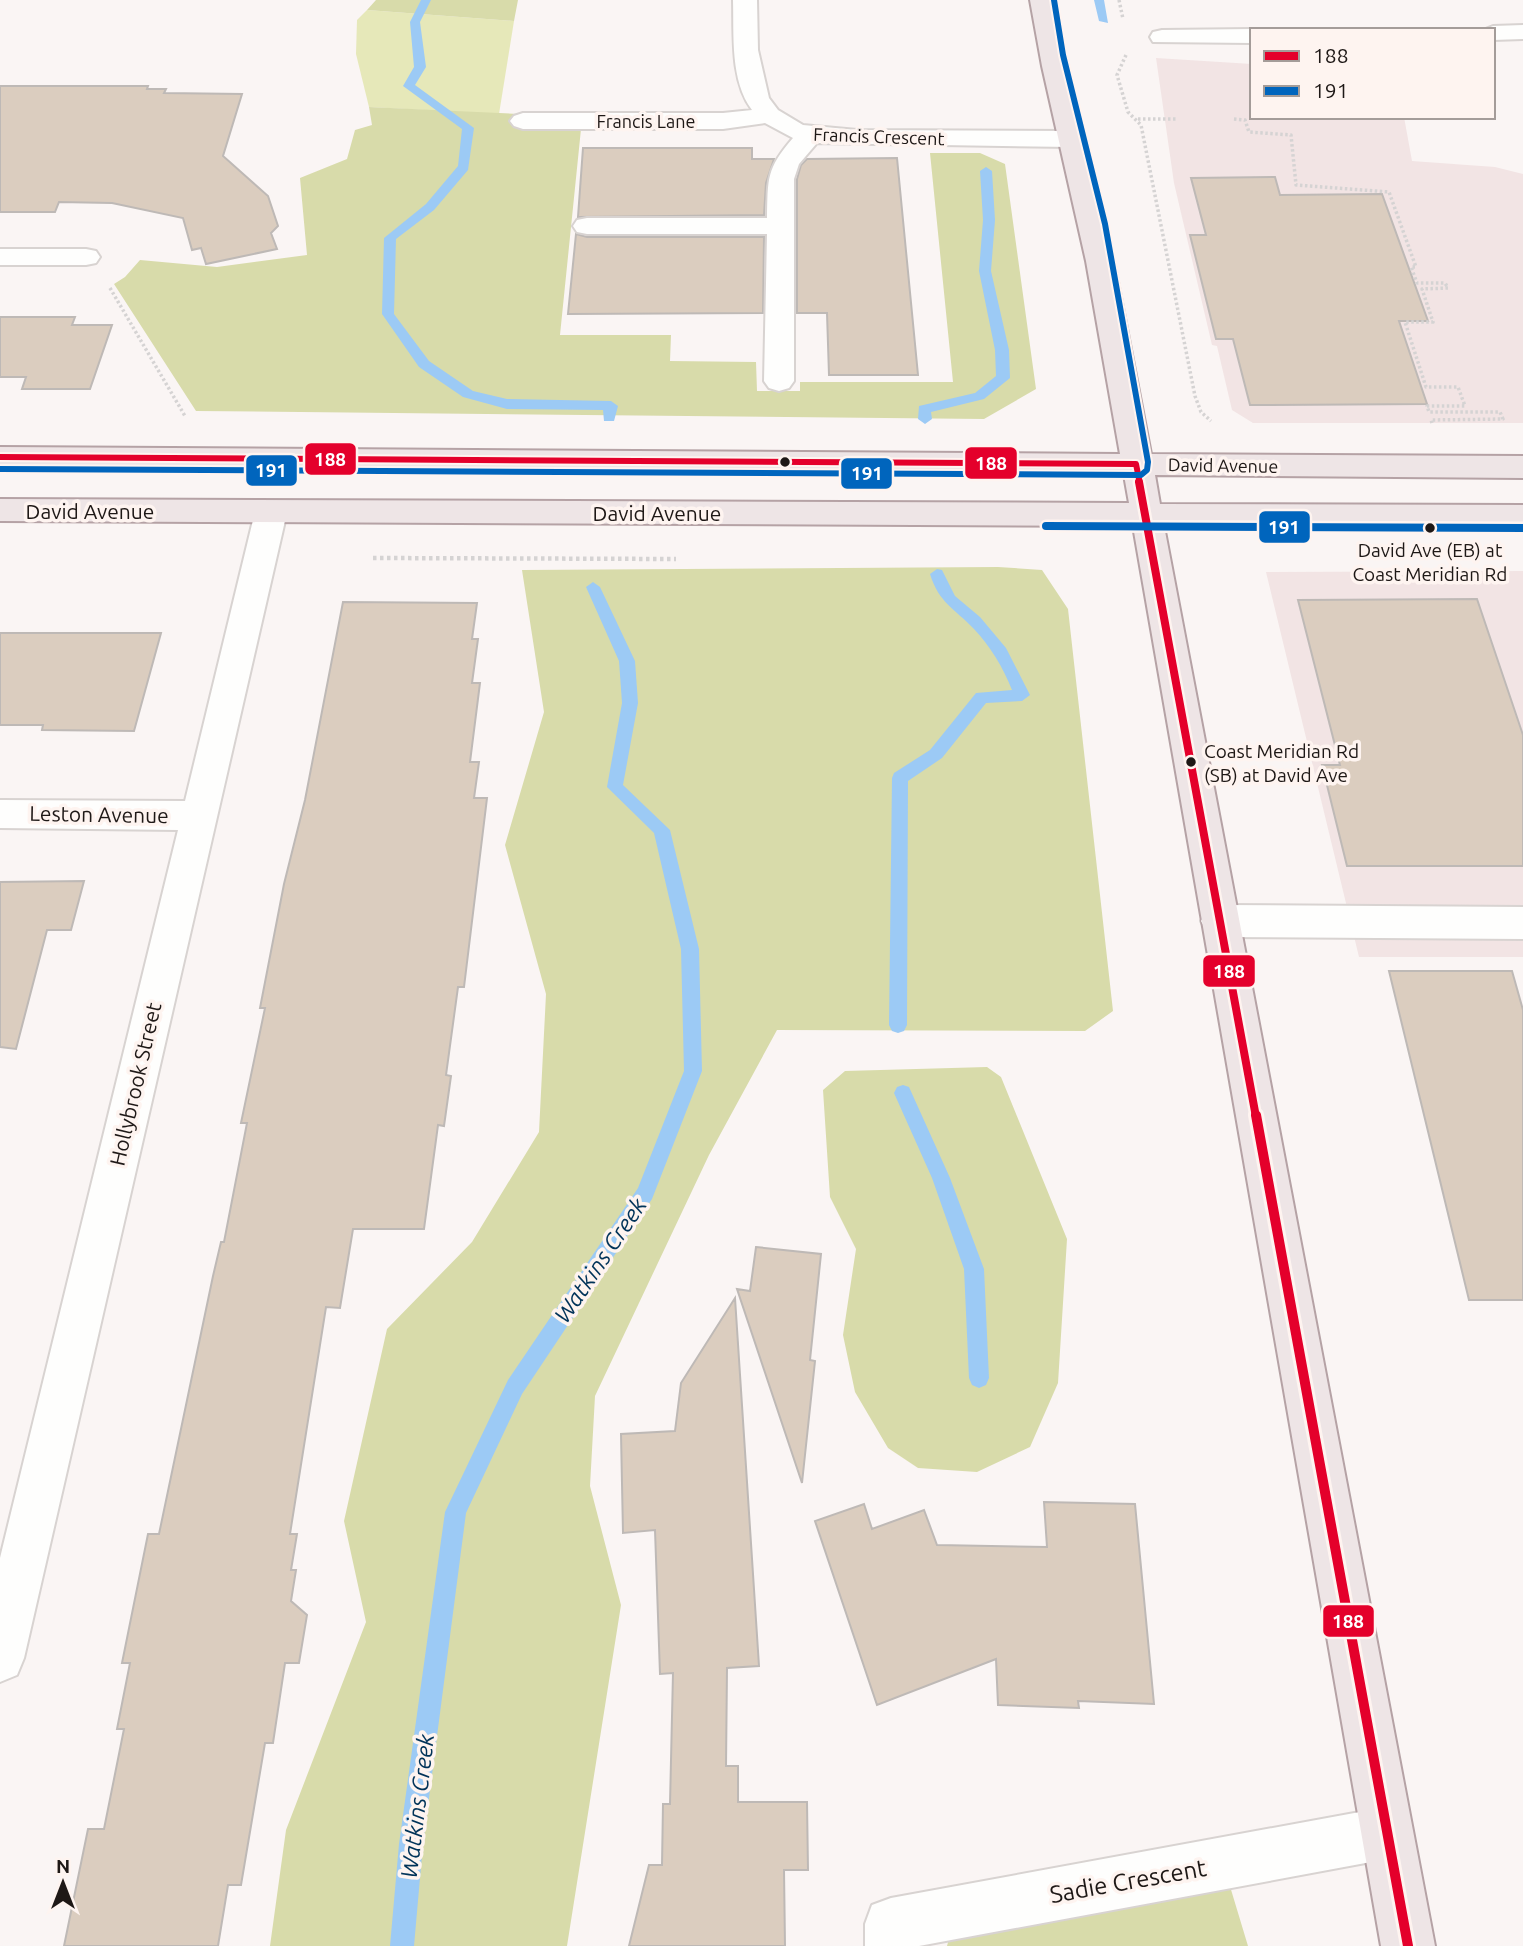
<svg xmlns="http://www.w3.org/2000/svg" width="1523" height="1946" font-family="Ubuntu,sans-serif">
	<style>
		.commercial { fill: #f2e4e4 }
		.green { fill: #e6e8b9 }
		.forest { fill: #d8dbaa }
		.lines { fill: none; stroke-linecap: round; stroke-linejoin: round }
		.stream { fill: #9ccaf5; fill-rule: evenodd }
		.building { fill: #dbcdbf; stroke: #beb9b6; stroke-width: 2 }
		.minor-casing { stroke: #d8d3d1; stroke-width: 4 }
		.major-casing { stroke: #b5a2a5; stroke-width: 4 }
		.path-far1 { stroke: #d5d3d3; stroke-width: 3.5; stroke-dasharray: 2.5 2.5; stroke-linecap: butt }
		.path { stroke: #d5d3d3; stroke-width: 4.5; stroke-dasharray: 3.5 3.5; stroke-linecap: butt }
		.minor { fill: #fefefd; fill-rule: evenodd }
		.major { fill: #eee5e6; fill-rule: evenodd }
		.bus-1-far2-casing { stroke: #fef4f0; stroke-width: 10 }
		.bus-1-far1-casing { stroke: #fef4f0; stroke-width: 13 }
		.bus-1-casing { stroke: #fef4f0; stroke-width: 16 }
		.bus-2-far1-casing { stroke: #fef4f0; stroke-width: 10 }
		.bus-2-casing { stroke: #fef4f0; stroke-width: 13 }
		.bus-1-far2 { stroke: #e4002b; stroke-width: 6 }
		.bus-1-far1 { stroke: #e4002b; stroke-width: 8 }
		.bus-1 { stroke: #e4002b; stroke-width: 10 }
		.bus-2-far1 { stroke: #0065bd; stroke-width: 6 }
		.bus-2 { stroke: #0065bd; stroke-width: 8 }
		.bus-dot { fill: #1e1816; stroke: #fef4f0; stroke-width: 2.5 }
		.labels { text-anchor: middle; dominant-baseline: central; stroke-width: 7; stroke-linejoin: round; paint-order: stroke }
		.far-street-label { font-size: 18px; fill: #1e1816; stroke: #fef4f0 }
		.bus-label { font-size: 19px; fill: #1e1816; stroke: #fef4f0 }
		.street-label { font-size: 21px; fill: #1e1816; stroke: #fef4f0 }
		.water-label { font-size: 23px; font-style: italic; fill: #003359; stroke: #fef4f0 }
		.near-street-label { font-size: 24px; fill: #1e1816; stroke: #fef4f0 }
		.line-badge { stroke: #fef4f0; stroke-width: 2.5 }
		.badge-label { font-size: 19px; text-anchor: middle; font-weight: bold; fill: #fff }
	</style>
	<rect width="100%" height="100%" fill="#faf5f4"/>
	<path class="commercial" d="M 1156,58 L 1252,64 L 1252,117 L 1404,117 L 1412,161 L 1495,167 L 1523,174 L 1523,423 L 1253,423 L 1232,410 L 1217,346 L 1212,345 L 1174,183 Z
		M 1523,571 L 1523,957 L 1359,957 L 1266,572 Z"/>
	<path class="green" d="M 367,10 L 514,21 L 499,114 L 369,107 L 356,54 L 357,20 Z"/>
	<path class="forest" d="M 376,0 L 518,0 L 514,21 L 367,10 Z
		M 369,107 L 519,114 L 518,128 L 581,129 L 560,335 L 671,335 L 670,361 L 756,362 L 757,391 L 800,391 L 800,382 L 953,382 L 930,153 L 980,153 L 1005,164 L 1036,389 L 984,419 L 196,411 L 114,284 L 125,277 L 140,260 L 217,267 L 307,255 L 300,178 L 347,159 L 355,130 L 372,125 Z
		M 998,567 L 1042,570 L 1068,609 L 1113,1011 L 1085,1031 L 777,1030 L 709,1155 L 595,1396 L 590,1486 L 621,1605 L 567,1946 L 270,1946 L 286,1830 L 366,1622 L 344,1521 L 387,1329 L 472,1242 L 539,1132 L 546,994 L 505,845 L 544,712 L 522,570 Z
		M 987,1067 L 1001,1077 L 1067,1239 L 1058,1383 L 1030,1447 L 977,1472 L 918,1468 L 888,1448 L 855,1392 L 843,1335 L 856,1249 L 830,1197 L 823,1090 L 845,1071 Z
		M 1229,1883 L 1248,1946 L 947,1946 L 957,1910 Z"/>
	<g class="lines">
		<path class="stream" d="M 421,0 L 431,0 L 420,22 L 426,67 L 415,85 L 474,128 L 468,170 L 434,210 L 396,239 L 394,314 L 429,361 L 473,391 L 507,399 L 611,401 L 618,406 L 614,421 L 604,421 L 603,410 L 507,409 L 463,397 L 419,367 L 382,314 L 384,238 L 426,204 L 458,166 L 462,129 L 403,86 L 414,67 L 410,22 Z
			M 1094,0 L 1104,0 L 1108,23 L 1099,21 Z
			M 986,167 L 992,171 L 995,220 L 991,271 L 1009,350 L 1010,378 L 984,399 L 931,412 L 932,419 L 925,424 L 918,419 L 919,406 L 975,393 L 996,376 L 995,350 L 979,271 L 983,220 L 980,171 Z
			M 937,569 L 942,570 L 955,596 L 980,617 L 1006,648 L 1030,695 L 1022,701 L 986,703 L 942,758 L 908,781 L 907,1025 L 904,1031 L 898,1033 L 892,1031 L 889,1025 L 892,778 L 894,773 L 930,750 L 976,693 L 1012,690 C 1003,667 990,646 974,629 C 954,608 939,603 930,574 Z
			M 593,582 L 600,587 L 635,661 L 638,703 L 623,785 L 670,830 L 699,949 L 702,1071 L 652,1199 L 522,1394 L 466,1513 L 423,1844 L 414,1946 L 390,1946 L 399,1844 L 445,1512 L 508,1380 L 638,1188 L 684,1071 L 681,949 L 654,833 L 607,787 L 622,703 L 619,661 L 586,587 Z
			M 903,1085 L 909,1087 L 950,1178 L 984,1269 L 989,1378 L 986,1385 L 979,1388 L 972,1385 L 969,1378 L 964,1269 L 932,1178 L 894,1093 L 897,1087 Z"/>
	</g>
	<path class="building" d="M 0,86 L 148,86 L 147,89 L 166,89 L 164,93 L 242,94 L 223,156 L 268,196 L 278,226 L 271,233 L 277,249 L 206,264 L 201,248 L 192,250 L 183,218 L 112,203 L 59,202 L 55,212 L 0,212 Z
		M 583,148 L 752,148 L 752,159 L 774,159 L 766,183 L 764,215 L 578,217 Z
		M 897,158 L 918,375 L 829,375 L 827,313 L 797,313 L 797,179 L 801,165 L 807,159 Z
		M 1275,177 L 1280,195 L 1382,194 L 1428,321 L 1399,321 L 1427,404 L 1250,405 L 1233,339 L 1216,339 L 1190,235 L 1206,235 L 1191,178 Z
		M 576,234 L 587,237 L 764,237 L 763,313 L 568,314 Z
		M 0,317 L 75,317 L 72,325 L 112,325 L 90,389 L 22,389 L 26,377 L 0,377 Z
		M 1477,599 L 1523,735 L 1523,866 L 1347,866 L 1322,765 L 1340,765 L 1298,600 Z
		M 343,602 L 477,603 L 472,639 L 478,639 L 472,683 L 480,683 L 470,762 L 479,762 L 474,798 L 487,798 L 464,987 L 458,987 L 446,1075 L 451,1076 L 444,1126 L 438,1125 L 424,1229 L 353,1229 L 340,1308 L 326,1307 L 290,1534 L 297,1534 L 291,1570 L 296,1570 L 291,1601 L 307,1615 L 299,1663 L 285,1663 L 273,1743 L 265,1743 L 241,1885 L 228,1885 L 218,1946 L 64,1946 L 88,1829 L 104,1829 L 124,1729 L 117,1729 L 130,1663 L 122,1663 L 148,1534 L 159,1534 L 213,1276 L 221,1242 L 224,1242 L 247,1123 L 241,1123 L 265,1008 L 260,1008 L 284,884 L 305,800 Z
		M 0,633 L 161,633 L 134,731 L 42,730 L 43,725 L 0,725 Z
		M 84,881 L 71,930 L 47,930 L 16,1049 L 0,1047 L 0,882 Z
		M 1389,971 L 1512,971 L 1523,1010 L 1523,1300 L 1469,1300 Z
		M 756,1247 L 821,1254 L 810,1360 L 815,1361 L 802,1483 L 737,1289 L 750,1291 Z
		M 735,1298 L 759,1666 L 727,1668 L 726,1766 L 738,1766 L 738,1802 L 807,1802 L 808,1870 L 784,1870 L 785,1946 L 629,1946 L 649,1865 L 662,1865 L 663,1804 L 670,1804 L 673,1673 L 660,1674 L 655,1530 L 623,1533 L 621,1434 L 675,1431 L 681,1383 Z
		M 1044,1502 L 1135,1504 L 1154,1704 L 1078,1701 L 1079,1708 L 998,1705 L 996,1659 L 877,1705 L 815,1521 L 864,1504 L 872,1529 L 924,1510 L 937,1545 L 1047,1547 Z"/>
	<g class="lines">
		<g class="minor-casing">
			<path id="minor" d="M 733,0 L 757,0 L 758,50 L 769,98 L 778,110 L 803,125 L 857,130 L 1071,131 L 1080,134 L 1084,139 L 1080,144 L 1071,147 L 817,143 L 799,164 L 794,179 L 794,381 L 789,388 L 779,391 L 769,388 L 764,381 L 767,234 L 587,234 L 577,232 L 573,226 L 577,220 L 587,218 L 767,218 C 768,178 766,169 793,138 L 765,123 L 723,129 L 523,129 L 514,126 L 510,121 L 514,116 L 523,113 L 723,113 L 752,110 C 730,81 734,35 733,0 Z
				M 1523,25 L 1523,39 L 1493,40 L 1493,30 L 1483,30 L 1493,26 Z
				M 1162,30 L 1252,29 L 1256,30 L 1252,30 L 1252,43 L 1153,42 L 1150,37 L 1153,32 Z
				M 0,249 L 86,249 L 96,251 L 100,257 L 96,263 L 86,265 L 0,265 Z
				M 271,501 L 282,504 L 287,512 L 24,1658 L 17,1675 L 0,1682 L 0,1558 L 178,830 L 0,828 L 0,800 L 185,801 L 255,512 L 260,504 Z
				M 1220,905 L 1523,907 L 1523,939 L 1220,937 L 1207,932 L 1201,921 L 1207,910 Z
				M 1387,1807 L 1405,1815 L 1413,1833 L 1405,1851 L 1387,1859 L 919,1946 L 865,1946 L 865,1924 L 872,1905 L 891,1898 Z"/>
		</g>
		<g class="major-casing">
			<path id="major" d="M 1030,0 L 1054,0 L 1067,66 L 1114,261 L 1151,454 L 1523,456 L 1523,478 L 1155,475 L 1160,504 L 1523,505 L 1523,527 L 1164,526 L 1435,1946 L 1381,1946 L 1133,526 L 0,521 L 0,499 L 1129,503 L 1124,475 L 0,467 L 0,447 L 1120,454 L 1086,261 L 1042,66 Z"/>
		</g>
		<path class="path-far1" d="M 1119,0 L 1123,19
			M 1126,55 L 1117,75 L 1128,112 L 1141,125 L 1195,396 L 1201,412 L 1211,421
			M 1138,119 L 1176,119
			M 1234,119 L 1245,120 L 1249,132 L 1291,135 L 1296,185 L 1389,192 L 1416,267 L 1411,267 L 1417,283 L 1445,283 L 1448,288 L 1422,289 L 1433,322 L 1405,322 L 1426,387 L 1458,387 L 1465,406 L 1427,406 L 1429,412 L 1500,412 L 1503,419 L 1431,420 L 1432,423
			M 110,288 L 185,416"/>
		<path class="path" d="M 373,558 L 676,559"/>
		<use href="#minor" class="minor"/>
		<use href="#major" class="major"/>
		<g class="bus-1-far2-casing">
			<path id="bus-1-far2" d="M 0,457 L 1136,464 L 1140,484"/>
		</g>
		<g class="bus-1-far1-casing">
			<path id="bus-1-far1" d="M 1139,482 L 1256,1117"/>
		</g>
		<g class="bus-1-casing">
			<path id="bus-1" d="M 1256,1115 L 1408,1946"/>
		</g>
		<g class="bus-2-far1-casing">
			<path id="bus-2-far1" d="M 0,469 L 1141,475 L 1147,470 L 1148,462 L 1105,224 L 1063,55 L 1054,0"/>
		</g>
		<g class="bus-2-casing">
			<path id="bus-2" d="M 1046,526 L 1523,528"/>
		</g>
		<use href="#bus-1-far2" class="bus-1-far2"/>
		<use href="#bus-1-far1" class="bus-1-far1"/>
		<use href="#bus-1" class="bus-1"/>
		<use href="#bus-2-far1" class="bus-2-far1"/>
		<use href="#bus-2" class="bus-2"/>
	</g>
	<g class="bus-dot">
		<circle cx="785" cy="462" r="6"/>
		<circle cx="1430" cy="528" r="6"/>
		<circle cx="1191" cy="762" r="6"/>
	</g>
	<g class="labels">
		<g class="far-street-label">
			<text x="646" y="121">Francis Lane</text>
			<text transform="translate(879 136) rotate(2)">Francis Crescent</text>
			<text transform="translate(1223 465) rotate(1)">David Avenue</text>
		</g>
		<g class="bus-label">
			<text x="1430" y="550">David Ave (EB) at<tspan x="1430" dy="24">Coast Meridian Rd</tspan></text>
			<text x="1204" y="751" text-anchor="start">Coast Meridian Rd<tspan x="1204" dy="24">(SB) at David Ave</tspan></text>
		</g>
		<g class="street-label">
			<text x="90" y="511">David Avenue</text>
			<text x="657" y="513">David Avenue</text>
			<text transform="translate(99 814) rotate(1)">Leston Avenue</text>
			<text transform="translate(135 1084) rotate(-77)">Hollybrook Street</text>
		</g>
		<g class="water-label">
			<text transform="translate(600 1260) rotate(-56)">Watkins Creek</text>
			<text transform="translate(417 1806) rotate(-83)">Watkins Creek</text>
		</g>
		<g class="near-street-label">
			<text transform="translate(1128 1881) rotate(-10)">Sadie Crescent</text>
		</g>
	</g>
	<g class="line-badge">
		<rect x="304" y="442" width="53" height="34" rx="7" fill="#e4002b"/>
		<rect x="964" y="446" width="54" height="34" rx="7" fill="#e4002b"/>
		<rect x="245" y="454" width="53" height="33" rx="7" fill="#0065bd"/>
		<rect x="840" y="457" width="53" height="33" rx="7" fill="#0065bd"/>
		<rect x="1258" y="510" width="53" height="34" rx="7" fill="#0065bd"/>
		<rect x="1202" y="954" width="54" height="34" rx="7" fill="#e4002b"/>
		<rect x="1322" y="1604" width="53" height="34" rx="7" fill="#e4002b"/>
	</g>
	<g class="badge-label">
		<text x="330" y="466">188</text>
		<text x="991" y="470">188</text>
		<text x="271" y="477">191</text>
		<text x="867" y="480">191</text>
		<text x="1284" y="534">191</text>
		<text x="1229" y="978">188</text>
		<text x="1348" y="1628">188</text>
	</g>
	<rect x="1250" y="28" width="245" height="91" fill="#fef4f0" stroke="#a49c99" stroke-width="2"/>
	<rect x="1264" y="51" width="35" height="10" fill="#e4002b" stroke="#a49c99" stroke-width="2"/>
	<text x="1313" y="63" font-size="21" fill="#1e1816">188</text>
	<rect x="1264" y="86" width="35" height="10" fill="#0065bd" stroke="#a49c99" stroke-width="2"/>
	<text x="1313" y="98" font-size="21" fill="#1e1816">191</text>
	<g transform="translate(63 1883)" stroke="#fef4f0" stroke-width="5" paint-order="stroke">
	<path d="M0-5L12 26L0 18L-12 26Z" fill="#1e1816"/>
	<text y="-10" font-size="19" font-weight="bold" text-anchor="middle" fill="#1e1816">N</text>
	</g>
</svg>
